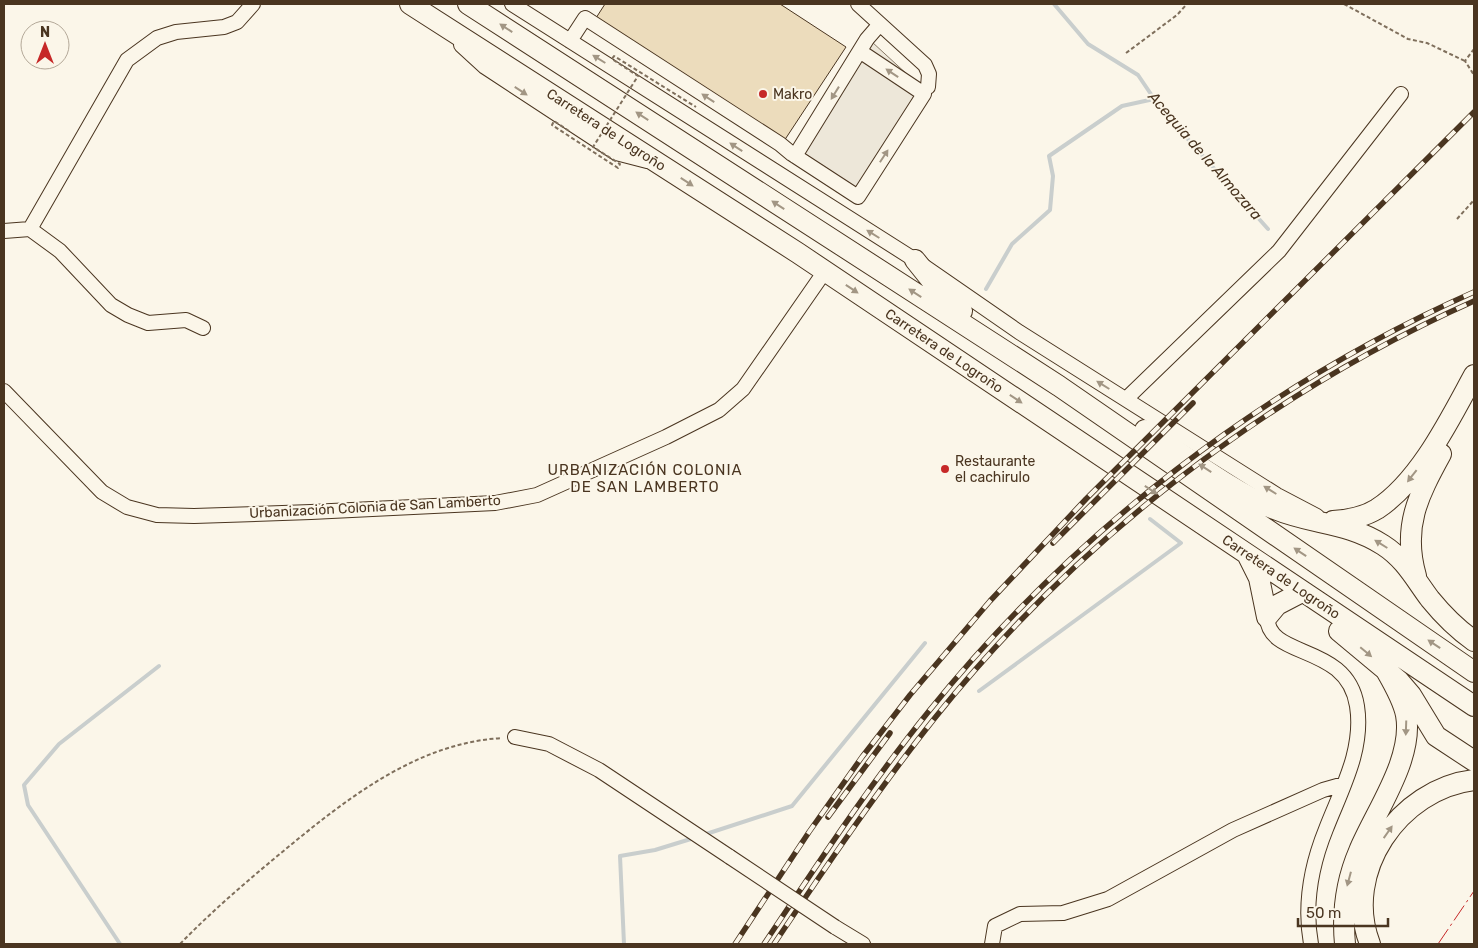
<svg xmlns="http://www.w3.org/2000/svg" width="1478" height="948" font-family="Rubik,sans-serif">
	<style>
		.parking { fill: #ede7d9; stroke: #887966 }
		.lines { fill: none; stroke-linecap: round; stroke-linejoin: round }
		.stream { stroke: #c9cecd; stroke-width: 4 }
		.building { fill: #ecdcbc; stroke: #4a3520 }
		.minor-casing { stroke: #4a3520; stroke-width: 16 }
		.highway-casing { stroke: #4a3520; stroke-width: 22 }
		.path { stroke: #7f6f5c; stroke-width: 2; stroke-dasharray: 4 2.5; stroke-linecap: butt }
		.minor { stroke: #fbf6e9; stroke-width: 14 }
		.highway { stroke: #fbf6e9; stroke-width: 20 }
		.rail-casing { stroke: #4a3520; stroke-width: 5.5 }
		.rail { stroke: #fbf6e9; stroke-width: 4; stroke-dasharray: 11; stroke-linecap: butt }
		.minor-bridge-casing { stroke: #4a3520; stroke-width: 16; stroke-linecap: butt }
		.path-bridge { stroke: #7f6f5c; stroke-width: 2; stroke-dasharray: 4 2.5; stroke-linecap: butt }
		.minor-bridge { stroke: #fbf6e9; stroke-width: 14 }
		.power { stroke: #c62828; stroke-width: 1; stroke-dasharray: 18 4 2.5 4; stroke-linecap: butt }
		.oneway { fill: #a29684 }
		.poi-dot { fill: #c62828; stroke: #fbf6e9; stroke-width: 2 }
		.labels { text-anchor: middle; dominant-baseline: central; stroke-width: 4; stroke-linejoin: round; paint-order: stroke }
		.poi-label { font-size: 14px; fill: #4a3520; stroke: #fbf6e9; text-anchor: start }
		.street-label { font-size: 14px; fill: #4a3520; stroke: #fbf6e9 }
		.water-label { font-size: 15px; font-style: italic; fill: #4a3520; stroke: #fbf6e9 }
		.neighbourhood-label { font-size: 15px; letter-spacing: 1px; fill: #4a3520; stroke: #fbf6e9 }
	</style>
	<rect width="100%" height="100%" fill="#fbf6e9"/>
	<path class="parking" d="M 872,42 L 922,88 L 855,189 L 801,154 Z"/>
	<g class="lines">
		<path class="stream" d="M 1054,4 L 1088,44 L 1138,75 L 1161,109 L 1268,229
			M 986,289 L 1012,244 L 1050,210 L 1053,176 L 1049,156 L 1122,106 L 1154,99
			M 979,691 L 1181,543 L 1150,519
			M 703,835 L 792,806 L 925,643
			M 120,944 L 28,805 L 24,785 L 59,744 L 159,666
			M 624,944 L 620,856 L 655,850 L 694,838"/>
	</g>
	<path class="building" d="M 605,4 L 780,4 L 846,47 L 784,141 L 596,18 Z"/>
	<g class="lines">
		<g class="minor-casing">
			<path id="minor" d="M 512,4 L 915,260 L 1019,332 L 1277,495 L 1317,516
				M 858,4 L 925,65 L 929,74 L 928,87
				M 570,41 L 585,18 L 780,144 L 792,154 L 858,197 L 924,94 L 861,52
				M 461,45 L 485,67 L 616,153 L 647,161
				M 795,156 L 867,39 L 880,24
				M 30,229 L 127,60 L 157,38 L 176,32 L 224,27 L 237,22 L 253,4
				M 4,231 L 30,229 L 60,251 L 111,305 L 128,315 L 148,323 L 186,320 L 203,328
				M 4,391 L 102,492 L 127,507 L 157,515 L 194,516 L 311,512 L 495,503 L 537,495 L 666,437 L 719,410 L 743,389 L 825,271
				M 1126,399 L 1279,251 L 1401,94
				M 1267,617 C 1268,660 1347,642 1357,706 C 1364,750 1341,790 1326,829 C 1311,866 1304,905 1311,944
				M 515,737 L 549,744 L 599,770 L 730,857
				M 835,927 L 863,944
				M 992,944 L 995,926 L 1020,914 L 1063,913 L 1108,899 L 1233,830 L 1323,790 L 1344,784"/>
		</g>
		<g class="highway-casing">
			<path id="highway" d="M 410,4 L 798,253 L 1474,706
				M 468,4 L 1059,386 L 1474,672
				M 915,260 L 947,300 L 962,311
				M 1145,430 C 1187,456 1227,488 1272,508 C 1311,525 1345,521 1383,545 C 1405,559 1415,579 1430,599 C 1443,615 1457,629 1474,641
				M 1333,521 C 1348,520 1364,517 1377,509 C 1420,481 1450,419 1474,375
				M 1248,556 L 1259,578 L 1267,617
				M 1416,576 C 1402,527 1418,496 1441,454
				M 1267,617 L 1277,605 L 1302,592
				M 1339,631 L 1399,681 L 1411,695 L 1436,736 L 1474,761
				M 1345,944 C 1342,912 1346,881 1359,851 C 1375,812 1414,759 1406,715 C 1403,699 1392,681 1384,667
				M 1370,944 C 1342,872 1399,789 1474,780"/>
		</g>
		<path class="path" d="M 1344,4 L 1408,39 L 1427,43 L 1465,61
			M 1474,49 L 1465,61 L 1474,75
			M 1126,53 L 1177,15 L 1187,4
			M 1457,219 L 1474,200
			M 180,944 C 212,911 246,882 281,853 C 345,800 416,743 502,738"/>
		<use href="#minor" class="minor"/>
		<use href="#highway" class="highway"/>
		<g class="rail-casing">
			<path id="rail" d="M 1053,543 L 1193,403
				M 828,817 L 890,733
				M 735,944 L 809,832 L 862,757 L 910,695 L 990,601 L 1086,499 L 1474,112
				M 764,944 C 817,865 869,785 929,711 C 1073,532 1264,385 1474,292
				M 774,944 C 825,868 877,791 934,719 C 1076,541 1266,394 1474,301"/>
		</g>
		<use href="#rail" class="rail"/>
		<g class="minor-bridge-casing">
			<path id="minor-bridge" d="M 730,857 L 835,927"/>
		</g>
		<path class="path-bridge" d="M 569,131 L 554,121 L 552,125 L 618,168 L 620,164 L 593,147 L 638,76 L 612,59 L 614,56 L 696,107"/>
		<use href="#minor-bridge" class="minor-bridge"/>
		<path class="power" d="M 1438,944 L 1474,891"/>
	</g>
	<defs><path id="oneway-solid" d="M-6-.8H1V-3.2L6.5 0L1 3.2V.8H-6Z" transform="scale(1.25)"/></defs>
	<g class="oneway">
		<use href="#oneway-solid" transform="translate(506 28) rotate(-147)"/>
		<use href="#oneway-solid" transform="translate(599 59) rotate(-148)"/>
		<use href="#oneway-solid" transform="translate(892 73) rotate(-146)"/>
		<use href="#oneway-solid" transform="translate(521 91) rotate(33)"/>
		<use href="#oneway-solid" transform="translate(835 93) rotate(122)"/>
		<use href="#oneway-solid" transform="translate(708 98) rotate(-147)"/>
		<use href="#oneway-solid" transform="translate(642 116) rotate(-147)"/>
		<use href="#oneway-solid" transform="translate(736 147) rotate(-147)"/>
		<use href="#oneway-solid" transform="translate(884 156) rotate(-57)"/>
		<use href="#oneway-solid" transform="translate(687 182) rotate(33)"/>
		<use href="#oneway-solid" transform="translate(778 205) rotate(-147)"/>
		<use href="#oneway-solid" transform="translate(873 234) rotate(-148)"/>
		<use href="#oneway-solid" transform="translate(852 289) rotate(34)"/>
		<use href="#oneway-solid" transform="translate(915 293) rotate(-147)"/>
		<use href="#oneway-solid" transform="translate(1103 385) rotate(-148)"/>
		<use href="#oneway-solid" transform="translate(1016 399) rotate(34)"/>
		<use href="#oneway-solid" transform="translate(1205 468) rotate(-147)"/>
		<use href="#oneway-solid" transform="translate(1412 476) rotate(128)"/>
		<use href="#oneway-solid" transform="translate(1151 490) rotate(34)"/>
		<use href="#oneway-solid" transform="translate(1270 490) rotate(-148)"/>
		<use href="#oneway-solid" transform="translate(1381 544) rotate(-148)"/>
		<use href="#oneway-solid" transform="translate(1300 552) rotate(-146)"/>
		<use href="#oneway-solid" transform="translate(1434 644) rotate(-146)"/>
		<use href="#oneway-solid" transform="translate(1366 652) rotate(40)"/>
		<use href="#oneway-solid" transform="translate(1406 728) rotate(92)"/>
		<use href="#oneway-solid" transform="translate(1388 832) rotate(-55)"/>
		<use href="#oneway-solid" transform="translate(1349 879) rotate(105)"/>
	</g>
	<g class="poi-dot">
		<circle cx="763" cy="94" r="5"/>
		<circle cx="945" cy="469" r="5"/>
	</g>
	<g class="labels">
		<g class="poi-label">
			<text x="773" y="94">Makro</text>
			<text x="955" y="461">Restaurante<tspan x="955" dy="16">el cachirulo</tspan></text>
		</g>
		<g class="street-label">
			<text transform="translate(606 130) rotate(33)">Carretera de Logroño</text>
			<text transform="translate(944 351) rotate(34)">Carretera de Logroño</text>
			<text transform="translate(375 507) rotate(-3)">Urbanización Colonia de San Lamberto</text>
			<text transform="translate(1281 577) rotate(34)">Carretera de Logroño</text>
		</g>
		<g class="water-label">
			<text transform="translate(1205 156) rotate(49)">Acequia de la Almozara</text>
		</g>
		<g class="neighbourhood-label">
			<text x="645" y="470">URBANIZACIÓN COLONIA<tspan x="645" dy="17">DE SAN LAMBERTO</tspan></text>
		</g>
	</g>
	<rect width="1478" height="948" fill="none" stroke="#4a3520" stroke-width="10"/>
	<g transform="translate(45 45)"><circle r="24" fill="#fbf6e9" stroke="#b4a999"/>
	<path d="M0-4L9 19L0 12L-9 19Z" fill="#c62828"/>
	<text y="-8" font-size="14" font-weight="bold" text-anchor="middle" fill="#4a3520">N</text>
	</g>
	<path d="M1298 918v8h90v-8" fill="none" stroke="#4a3520" stroke-width="2.5"/>
	<text x="1306" y="918" font-size="15" fill="#4a3520" stroke="#fbf6e9" stroke-width="4" paint-order="stroke">50 m</text>
</svg>
